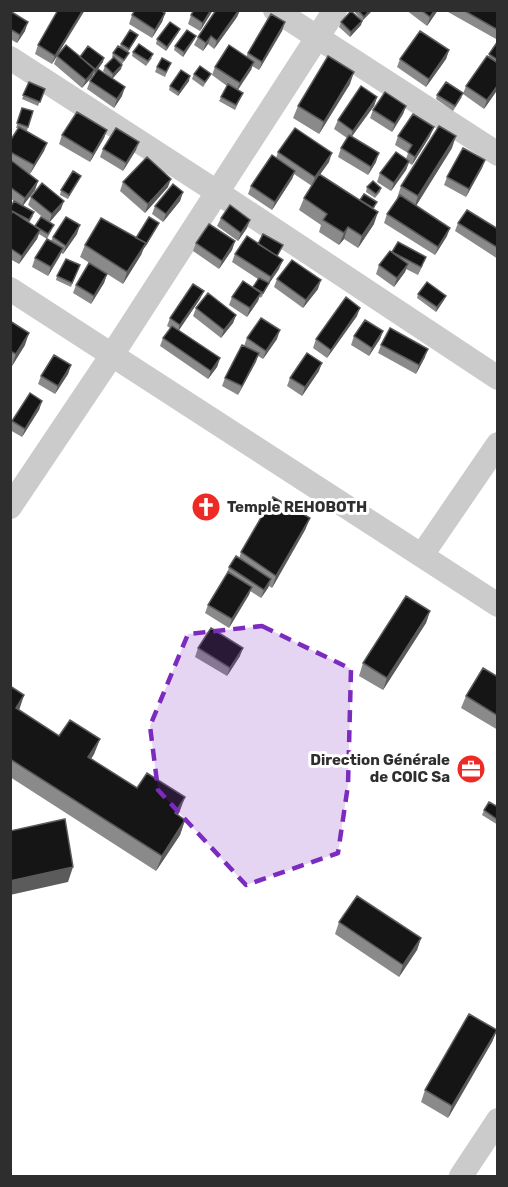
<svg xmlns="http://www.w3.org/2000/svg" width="508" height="1187" font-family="Rubik,sans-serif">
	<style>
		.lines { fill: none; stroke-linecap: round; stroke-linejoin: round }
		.minor { stroke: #cbcbcb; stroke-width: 24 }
		.wall { fill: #8a8a8a }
		.shaded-wall { fill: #5b5b5b }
		.building { fill: #151515; stroke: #5b5b5b; stroke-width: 1.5 }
		.marked { fill: #7b2cbf; fill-opacity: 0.2; stroke: #7b2cbf; stroke-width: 4.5; stroke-dasharray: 12 8; stroke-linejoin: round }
		.labels { text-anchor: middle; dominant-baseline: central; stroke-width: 6; stroke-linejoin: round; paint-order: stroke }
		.poi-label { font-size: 15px; font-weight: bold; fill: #2e2e2e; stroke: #fff; text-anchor: start }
	</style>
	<rect width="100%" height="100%" fill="#fff"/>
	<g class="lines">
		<path class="minor" d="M 275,10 L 498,154
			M 10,58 L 217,192 L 498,378
			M 10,289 L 498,605
			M 10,507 L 112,355 L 335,10
			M 422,555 L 498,444
			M 461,1176 L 498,1120"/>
	</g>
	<path class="wall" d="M 213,10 L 200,31 L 188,24 L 191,15 Z
		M 240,10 L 237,17 L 214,49 L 208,44 L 203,51 L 194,45 L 198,37 Z
		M 353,10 L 372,10 L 362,21 Z
		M 406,10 L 438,10 L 427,26 Z
		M 448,10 L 498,10 L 498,35 L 496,39 L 448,12 Z
		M 10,11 L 25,31 L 17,43 L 10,39 Z
		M 165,13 L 162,22 L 152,38 L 129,24 L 132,15 Z
		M 362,21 L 361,25 L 350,37 L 339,27 L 341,22 Z
		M 285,22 L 282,31 L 259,70 L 252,66 L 251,70 L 238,90 L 243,93 L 235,110 L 219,101 L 227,86 L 212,75 L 215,67 L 246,57 L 248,53 Z
		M 180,29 L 178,33 L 166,51 L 156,44 L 157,39 Z
		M 138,35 L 136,39 L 128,52 L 127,57 L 122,64 L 121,69 L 112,79 L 122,96 L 114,108 L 87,89 L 90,81 L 110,77 L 103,71 L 105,66 L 113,58 L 112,57 L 113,53 L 120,47 L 121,44 Z
		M 196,36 L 194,40 L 183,57 L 174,50 L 175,46 Z
		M 498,41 L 498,89 L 484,109 L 463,94 L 466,86 L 488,57 Z
		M 38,45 L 57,56 L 80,57 L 103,62 L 82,88 L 54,64 L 57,56 L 52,64 L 35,54 Z
		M 449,50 L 446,59 L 426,87 L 397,67 L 400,59 Z
		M 133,52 L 152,58 L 146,66 L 132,56 Z
		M 171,63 L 165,77 L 155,72 L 157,67 Z
		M 194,74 L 209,78 L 203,87 L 192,79 Z
		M 189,81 L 178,96 L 169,90 L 170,86 Z
		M 29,82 L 45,89 L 38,106 L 22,99 Z
		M 350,84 L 319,134 L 293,118 L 298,106 Z
		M 437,95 L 462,97 L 453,111 L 436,99 Z
		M 377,97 L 374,106 L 352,136 L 376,162 L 368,175 L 338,157 L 341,148 L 347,138 L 334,129 L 338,120 Z
		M 406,106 L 403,114 L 392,132 L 370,118 L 373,110 Z
		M 22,108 L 28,127 L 27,131 L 47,143 L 44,151 L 30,174 L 19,167 L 38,181 L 35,190 L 23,205 L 33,216 L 29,223 L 35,227 L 41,217 L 46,220 L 28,205 L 31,197 L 61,209 L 49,222 L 52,229 L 47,239 L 51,241 L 53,237 L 77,234 L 63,254 L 61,253 L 48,276 L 32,267 L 35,258 L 47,239 L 39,234 L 37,239 L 19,264 L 10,259 L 10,208 L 14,201 L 10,198 L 10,141 L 18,128 L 16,128 Z
		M 107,130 L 104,138 L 90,162 L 59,144 L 62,135 Z
		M 398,136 L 430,136 L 412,165 L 409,163 L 406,170 L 391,191 L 377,182 L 380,173 L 406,159 L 408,153 L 395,145 Z
		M 452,148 L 416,206 L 447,236 L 435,255 L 384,223 L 387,214 L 398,198 L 397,198 L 401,186 Z
		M 103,149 L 136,150 L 123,171 L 100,157 Z
		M 278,152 L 329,162 L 320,174 L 360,200 L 375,206 L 374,209 L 374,224 L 358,248 L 344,239 L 339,245 L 319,232 L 321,225 L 299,210 L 304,198 L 312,186 L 294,174 L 292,179 L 272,210 L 248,194 L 251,186 L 276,158 Z
		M 485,160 L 482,168 L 466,197 L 444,185 L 447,177 Z
		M 79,180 L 68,199 L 60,195 L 61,190 Z
		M 123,182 L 168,187 L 145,213 L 120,191 Z
		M 367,187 L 381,188 L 380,192 L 375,198 L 366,192 Z
		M 183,192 L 180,201 L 163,222 L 152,214 L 155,206 Z
		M 221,218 L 247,228 L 238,241 L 217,226 Z
		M 159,223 L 157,227 L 143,250 L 141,255 L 123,284 L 80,257 L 85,245 L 136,238 Z
		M 458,223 L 498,229 L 498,259 L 455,231 Z
		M 235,241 L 232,250 L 219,269 L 193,251 L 196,243 Z
		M 258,244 L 283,245 L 277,257 L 279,269 L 268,285 L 261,298 L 259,296 L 258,301 L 247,317 L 229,305 L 232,297 L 253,288 L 258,279 L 232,262 L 235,254 Z
		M 392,252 L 423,265 L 418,275 L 406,269 L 405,272 L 394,287 L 376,274 L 379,265 Z
		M 80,265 L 71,287 L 56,280 L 57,276 Z
		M 107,274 L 104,283 L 91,304 L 73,293 L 76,285 Z
		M 277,279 L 318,289 L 303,308 L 274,287 Z
		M 418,294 L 444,300 L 436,312 L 417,298 Z
		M 200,299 L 179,330 L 220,358 L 217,367 L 208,379 L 160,346 L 163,338 L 170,328 L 167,326 L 170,318 Z
		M 196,308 L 236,315 L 233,323 L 221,338 L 193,316 Z
		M 357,316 L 327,358 L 313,348 L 316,339 Z
		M 10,321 L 25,345 L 12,366 L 10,365 Z
		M 383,331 L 380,339 L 369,356 L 351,345 L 354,336 Z
		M 247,338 L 277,339 L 263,359 L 258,356 L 238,395 L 222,386 L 225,378 L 244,346 Z
		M 381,345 L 425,357 L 416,374 L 378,353 Z
		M 71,365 L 68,374 L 55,394 L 38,384 L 41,376 Z
		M 319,371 L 302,396 L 287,386 L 290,378 Z
		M 42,401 L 39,410 L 22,437 L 10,430 L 10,425 L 12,421 Z
		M 310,518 L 305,530 L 272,588 L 269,586 L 261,598 L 250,591 L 229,628 L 205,613 L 208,605 L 226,576 L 229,567 L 239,559 L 241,552 Z
		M 430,611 L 426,623 L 383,690 L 359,676 L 363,663 Z
		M 198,648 L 240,656 L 227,676 L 195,657 Z
		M 498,677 L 498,730 L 461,708 L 466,696 Z
		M 10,686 L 24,695 L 19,710 L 59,736 L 100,739 L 94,754 L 91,759 L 137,788 L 185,797 L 178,815 L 185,820 L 180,835 L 156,871 L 10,777 Z
		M 498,807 L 498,825 L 482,815 L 484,810 Z
		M 339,922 L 421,938 L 417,950 L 399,977 L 335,934 Z
		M 497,1030 L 492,1042 L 448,1118 L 421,1102 L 425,1090 Z"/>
	<path class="shaded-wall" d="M 83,10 L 85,10 L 52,64 L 55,56 Z
		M 211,10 L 213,10 L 200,31 L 203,23 Z
		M 240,10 L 237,17 L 214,49 L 217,41 Z
		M 370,10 L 372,10 L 371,12 L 362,21 L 364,17 Z
		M 435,10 L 438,10 L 427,26 L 430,17 Z
		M 165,13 L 162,22 L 152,38 L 155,30 Z
		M 362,21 L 361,25 L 350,37 L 351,32 Z
		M 28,22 L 25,31 L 17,43 L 20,35 Z
		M 285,22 L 282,31 L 259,70 L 262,62 Z
		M 180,29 L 178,33 L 166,51 L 167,47 Z
		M 196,36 L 194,40 L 183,57 L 184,52 Z
		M 211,36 L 208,44 L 203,51 L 206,43 Z
		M 449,50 L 446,59 L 426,87 L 429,79 Z
		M 104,58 L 103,62 L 94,75 L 95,70 Z
		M 254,62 L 251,70 L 236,92 L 240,83 Z
		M 122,65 L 121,69 L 112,79 L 113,74 Z
		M 95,69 L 92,77 L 82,88 L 86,80 Z
		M 354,72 L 350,84 L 319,134 L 324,122 Z
		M 190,76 L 189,81 L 178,96 L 179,92 Z
		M 498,85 L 498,89 L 484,109 L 487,100 Z
		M 125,87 L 122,96 L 114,108 L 117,99 Z
		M 377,97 L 374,106 L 350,139 L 353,131 Z
		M 406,106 L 403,114 L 392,132 L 395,124 Z
		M 434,127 L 430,136 L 412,165 L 415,157 Z
		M 107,130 L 104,138 L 90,162 L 93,154 Z
		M 456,136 L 452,148 L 414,209 L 418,196 Z
		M 139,142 L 136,150 L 123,171 L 126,163 Z
		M 47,143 L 44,151 L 30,174 L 34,165 Z
		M 332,153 L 329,162 L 312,186 L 315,177 Z
		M 379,153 L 376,162 L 368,175 L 371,167 Z
		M 485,160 L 482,168 L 466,197 L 469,189 Z
		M 409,161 L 406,170 L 391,191 L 394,183 Z
		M 295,171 L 292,179 L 272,210 L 275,202 Z
		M 171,179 L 168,187 L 145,213 L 148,204 Z
		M 38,181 L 35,190 L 22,207 L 25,198 Z
		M 183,192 L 180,201 L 163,222 L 166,214 Z
		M 64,201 L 61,209 L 49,223 L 52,214 Z
		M 378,212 L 374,224 L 358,248 L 362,236 Z
		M 250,220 L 247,228 L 238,241 L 241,233 Z
		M 159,223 L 157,227 L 143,250 L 141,255 L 123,284 L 127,272 Z
		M 80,225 L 77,234 L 63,254 L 66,246 Z
		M 348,227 L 344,239 L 339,245 L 344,233 Z
		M 450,228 L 447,236 L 435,255 L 438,247 Z
		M 40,230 L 37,239 L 19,264 L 22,256 Z
		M 235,241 L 232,250 L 219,269 L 222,261 Z
		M 63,248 L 60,256 L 48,276 L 51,267 Z
		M 283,260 L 279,269 L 268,285 L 261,298 L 271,277 Z
		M 408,264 L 405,272 L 394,287 L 397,278 Z
		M 107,274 L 104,283 L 91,304 L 94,296 Z
		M 321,280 L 318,289 L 303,308 L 306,300 Z
		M 204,291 L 200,299 L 177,333 L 180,325 Z
		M 261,293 L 258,301 L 247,317 L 250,308 Z
		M 446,296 L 444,300 L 436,312 L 437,307 Z
		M 360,308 L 357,316 L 327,358 L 331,350 Z
		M 236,315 L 233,323 L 221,338 L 224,330 Z
		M 280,330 L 277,339 L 263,359 L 266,351 Z
		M 383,331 L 380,339 L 369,356 L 372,348 Z
		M 29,333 L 25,345 L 12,366 L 16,354 Z
		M 428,349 L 425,357 L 416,374 L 419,365 Z
		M 259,353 L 256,362 L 238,395 L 242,386 Z
		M 220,358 L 217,367 L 208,379 L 211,371 Z
		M 322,363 L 319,371 L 302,396 L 305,387 Z
		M 71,365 L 68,374 L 55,394 L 58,386 Z
		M 42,401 L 39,410 L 22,437 L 25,429 Z
		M 310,518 L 305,530 L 272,588 L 276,576 Z
		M 271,579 L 268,588 L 261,598 L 264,590 Z
		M 252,587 L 249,595 L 229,628 L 232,619 Z
		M 430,611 L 426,623 L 383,690 L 387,678 Z
		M 243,648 L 240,656 L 227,676 L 230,668 Z
		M 24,695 L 19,710 L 16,708 Z
		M 100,739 L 94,754 L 83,772 L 88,757 Z
		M 185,797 L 179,813 L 169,828 L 175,813 Z
		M 185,820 L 180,835 L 156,871 L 162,856 Z
		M 73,867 L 68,882 L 10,895 L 10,881 Z
		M 421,938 L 417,950 L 399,977 L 403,965 Z
		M 497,1030 L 492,1042 L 448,1118 L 452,1106 Z"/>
	<path class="building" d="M 58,10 L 83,10 L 55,56 L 38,45 Z
		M 135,10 L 160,10 L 165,13 L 155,30 L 132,15 Z
		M 194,10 L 211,10 L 203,23 L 191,15 Z
		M 216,10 L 239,10 L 217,41 L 211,36 L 206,43 L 198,37 Z
		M 358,10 L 370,10 L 364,17 Z
		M 421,10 L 435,10 L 430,17 Z
		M 463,10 L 498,10 L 498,30 Z
		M 10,11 L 28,22 L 20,35 L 10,29 Z
		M 351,11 L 362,21 L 351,32 L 341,22 Z
		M 271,14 L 285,22 L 262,62 L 248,53 Z
		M 170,22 L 180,29 L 167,47 L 157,39 Z
		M 130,30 L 138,35 L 129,49 L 121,44 Z
		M 187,30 L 196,36 L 184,52 L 175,46 Z
		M 420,31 L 449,50 L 429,79 L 400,59 Z
		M 498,41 L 498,60 L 489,54 Z
		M 139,44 L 153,54 L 148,61 L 133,52 Z
		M 66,45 L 95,69 L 86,80 L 57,56 Z
		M 229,45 L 254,62 L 240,83 L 215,67 Z
		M 88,46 L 104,58 L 95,70 L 80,57 Z
		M 118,46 L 129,53 L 124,60 L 113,53 Z
		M 328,56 L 354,72 L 324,122 L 298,106 Z
		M 487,56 L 498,63 L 498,85 L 487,100 L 466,86 Z
		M 114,57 L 122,65 L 113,74 L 105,66 Z
		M 162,58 L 171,63 L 166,72 L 157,67 Z
		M 200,66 L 211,74 L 205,82 L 194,74 Z
		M 98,69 L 125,87 L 117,99 L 90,81 Z
		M 181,70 L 190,76 L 179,92 L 170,86 Z
		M 29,82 L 45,89 L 40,102 L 23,95 Z
		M 446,82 L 463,93 L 455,106 L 437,95 Z
		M 228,84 L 243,93 L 236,105 L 221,97 Z
		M 361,86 L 377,97 L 353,131 L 338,120 Z
		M 385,92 L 406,106 L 395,124 L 373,110 Z
		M 22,108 L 33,111 L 28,127 L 17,123 Z
		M 77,112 L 107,130 L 93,154 L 62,135 Z
		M 413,114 L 434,127 L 415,157 L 408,152 L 412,145 L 398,136 Z
		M 439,126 L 456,136 L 418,196 L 401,186 Z
		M 19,127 L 47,143 L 34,165 L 10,152 L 10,141 Z
		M 116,128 L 139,142 L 126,163 L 103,149 Z
		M 295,128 L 332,153 L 315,177 L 278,152 Z
		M 349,135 L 379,153 L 371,167 L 341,148 Z
		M 463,148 L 485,160 L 469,189 L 447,177 Z
		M 396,152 L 409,161 L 394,183 L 380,173 Z
		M 272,155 L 295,171 L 275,202 L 251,186 Z
		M 147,157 L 171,179 L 148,204 L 123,182 Z
		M 12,161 L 38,181 L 25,198 L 10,187 L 10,163 Z
		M 73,171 L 81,176 L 69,195 L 61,190 Z
		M 319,174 L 378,212 L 362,236 L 348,227 L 344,233 L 323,220 L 327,214 L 304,198 Z
		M 373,181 L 381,188 L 376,194 L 367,187 Z
		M 42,183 L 64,201 L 52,214 L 31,197 Z
		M 173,184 L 183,192 L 166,214 L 155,206 Z
		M 364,194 L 377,202 L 373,208 L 360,200 Z
		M 400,195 L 450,228 L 438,247 L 387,214 Z
		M 14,201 L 34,212 L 29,220 L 10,210 L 10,208 Z
		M 230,205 L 250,220 L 241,233 L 221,218 Z
		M 467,210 L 498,229 L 498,248 L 458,223 Z
		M 13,212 L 40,230 L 22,256 L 10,248 L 10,215 Z
		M 41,217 L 54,225 L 48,234 L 35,226 Z
		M 66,217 L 80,225 L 66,246 L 53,237 Z
		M 149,217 L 159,223 L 145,246 L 146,243 L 136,238 Z
		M 101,218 L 146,243 L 127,272 L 85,245 Z
		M 209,224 L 235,241 L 222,261 L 196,243 Z
		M 263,234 L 283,245 L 277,256 L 258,244 Z
		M 247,236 L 283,260 L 271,277 L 235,254 Z
		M 47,239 L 63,248 L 51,267 L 35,258 Z
		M 398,242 L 426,257 L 421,267 L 392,252 Z
		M 390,251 L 408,264 L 397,278 L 379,265 Z
		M 66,259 L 80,265 L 72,283 L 57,276 Z
		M 292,260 L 321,280 L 306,300 L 277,279 Z
		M 89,263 L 107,274 L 94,296 L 76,285 Z
		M 259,278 L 269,283 L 263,293 L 253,287 Z
		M 243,281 L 261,293 L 250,308 L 232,297 Z
		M 427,282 L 446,296 L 437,307 L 418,294 Z
		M 193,284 L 204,291 L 180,325 L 170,318 Z
		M 208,293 L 236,315 L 224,330 L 196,308 Z
		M 346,297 L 360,308 L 331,350 L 316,339 Z
		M 261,318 L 280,330 L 266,351 L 247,338 Z
		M 365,320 L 383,331 L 372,348 L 354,336 Z
		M 10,321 L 29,333 L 16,354 L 10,351 Z
		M 172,326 L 220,358 L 211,371 L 163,338 Z
		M 390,328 L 428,349 L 419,365 L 381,345 Z
		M 242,345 L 259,353 L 242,386 L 225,378 Z
		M 307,353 L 322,363 L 305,387 L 290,378 Z
		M 54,355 L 71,365 L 58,386 L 41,376 Z
		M 30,393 L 42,401 L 25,429 L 12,421 Z
		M 273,497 L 310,518 L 276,576 L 241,552 Z
		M 236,556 L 271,579 L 264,590 L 229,567 Z
		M 228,572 L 252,587 L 232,619 L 208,605 Z
		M 406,596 L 430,611 L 387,678 L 363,663 Z
		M 211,628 L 243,648 L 230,668 L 198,648 Z
		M 483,668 L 498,677 L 498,716 L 466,696 Z
		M 10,686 L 24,695 L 16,708 L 59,736 L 70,720 L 100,739 L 88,757 L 137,788 L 147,773 L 185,797 L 175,813 L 185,820 L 162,856 L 10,759 Z
		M 489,802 L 498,807 L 498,820 L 484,810 Z
		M 65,819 L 73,867 L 10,881 L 10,831 Z
		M 357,896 L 421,938 L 403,965 L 339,922 Z
		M 469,1014 L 497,1030 L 452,1106 L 425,1090 Z"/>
	<path class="marked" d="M 262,626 L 351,669 L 348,785 L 338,853 L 246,885 L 158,790 L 150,726 L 188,634 Z"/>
	<defs>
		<g id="church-disc" transform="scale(1.5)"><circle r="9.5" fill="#ee2a26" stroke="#fff"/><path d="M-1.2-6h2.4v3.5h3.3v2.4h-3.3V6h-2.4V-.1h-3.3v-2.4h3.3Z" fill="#fff"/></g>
		<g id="office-disc" transform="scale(1.5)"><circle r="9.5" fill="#ee2a26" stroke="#fff"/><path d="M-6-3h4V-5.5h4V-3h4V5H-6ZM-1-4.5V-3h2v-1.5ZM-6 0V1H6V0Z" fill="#fff"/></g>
	</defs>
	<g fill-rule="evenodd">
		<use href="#church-disc" x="206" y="507"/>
		<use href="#office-disc" x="471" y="769"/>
	</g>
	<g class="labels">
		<g class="poi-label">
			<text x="227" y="507">Temple REHOBOTH</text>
			<text x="450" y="760" text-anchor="end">Direction Générale<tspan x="450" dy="17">de COIC Sa</tspan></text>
		</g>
	</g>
	<rect width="508" height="1187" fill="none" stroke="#2e2e2e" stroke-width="24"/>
</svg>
